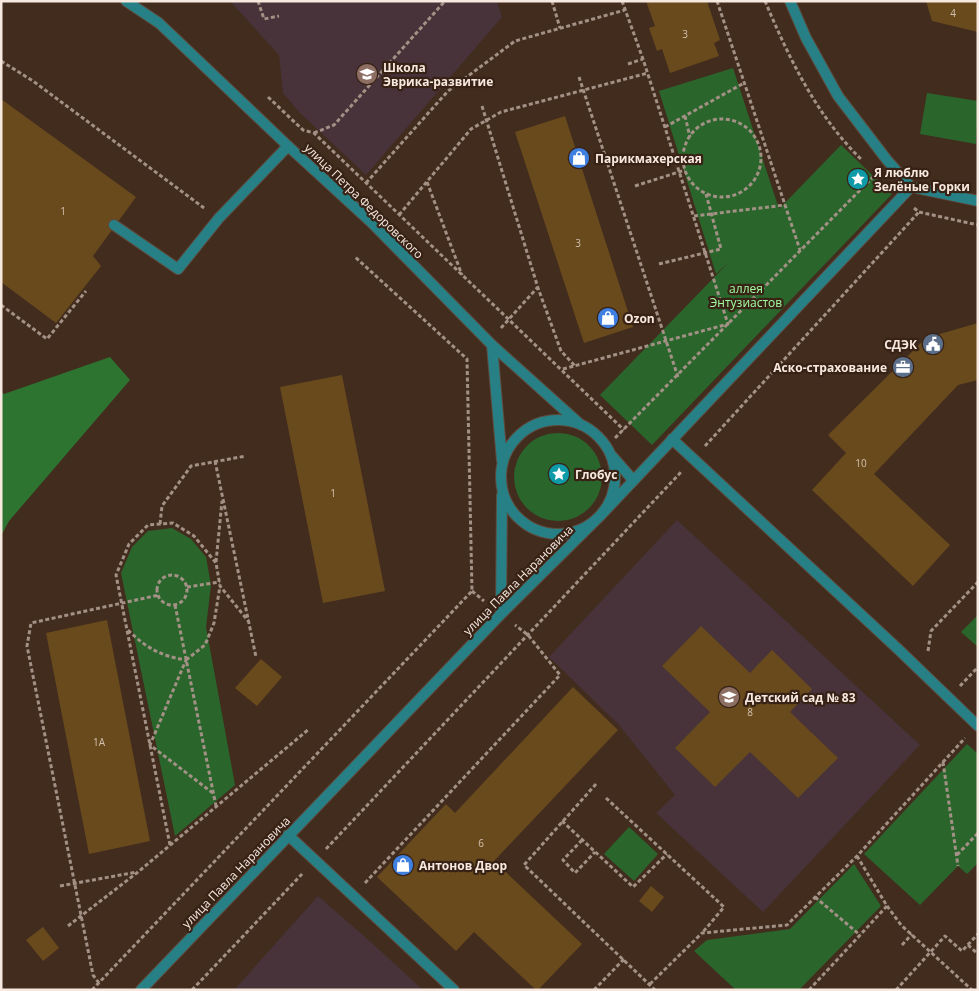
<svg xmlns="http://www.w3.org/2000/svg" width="979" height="991" font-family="'Open Sans',sans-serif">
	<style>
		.education { fill: #473339 }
		.green { fill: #2a662c }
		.forest { fill: #2d7431 }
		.building { fill: #694a1d }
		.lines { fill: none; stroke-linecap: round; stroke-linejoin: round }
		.lane-casing { stroke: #5f4a3d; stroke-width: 12 }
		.street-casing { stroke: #5f4a3d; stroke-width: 12 }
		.path { stroke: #a39186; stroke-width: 3; stroke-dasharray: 4 2.5; stroke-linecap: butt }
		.lane { stroke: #268085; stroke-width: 10 }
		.street { stroke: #268085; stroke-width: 10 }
		.labels { text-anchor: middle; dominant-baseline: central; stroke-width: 4.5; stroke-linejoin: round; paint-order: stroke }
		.number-label { font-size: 10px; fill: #d4c1af }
		.poi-label { font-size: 12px; font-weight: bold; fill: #f8e9e0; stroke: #372215; text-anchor: start }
		.street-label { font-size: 12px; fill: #f8e9e0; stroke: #372215 }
		.park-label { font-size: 12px; fill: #a1fea1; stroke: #372215 }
	</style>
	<rect width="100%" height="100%" fill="#422c1e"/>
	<path class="education" d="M 230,1 L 497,1 L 502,17 L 366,175 L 299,112 L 283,93 L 279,55 Z
		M 677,520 L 920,745 L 763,912 L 656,813 L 675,795 L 619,725 L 549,657 Z
		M 318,896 L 373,944 L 423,990 L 234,990 Z"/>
	<path class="green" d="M 733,68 L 779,209 L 841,145 L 892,194 L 652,445 L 600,395 L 729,262 L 716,274 L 659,91 Z
		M 927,93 L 978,101 L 976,144 L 920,134 Z
		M514 477a44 44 0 1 1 88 0a44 44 0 1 1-88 0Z
		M 172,528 L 191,539 L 206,557 L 211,585 L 206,627 L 235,785 L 175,836 L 121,573 L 132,547 L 148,531 Z
		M 978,615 L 978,647 L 961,632 Z
		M 967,744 L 978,754 L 978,863 L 967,874 L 958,866 L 920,905 L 864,854 Z
		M 629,827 L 658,854 L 634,881 L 604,854 Z
		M 854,864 L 881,906 L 799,990 L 736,990 L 694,951 L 707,940 L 790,929 Z"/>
	<path class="forest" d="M 110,357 L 130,380 L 9,521 L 1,536 L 1,392 L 4,394 Z"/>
	<path class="building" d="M 646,1 L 707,1 L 720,40 L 714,43 L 719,56 L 670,73 L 662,49 L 657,51 L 649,28 L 655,26 Z
		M 926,1 L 978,1 L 978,32 L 932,21 Z
		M 1,99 L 136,197 L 93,256 L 101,266 L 56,323 L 1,282 Z
		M 565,116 L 633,327 L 584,343 L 515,132 Z
		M 978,323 L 978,380 L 958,385 L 874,474 L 950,545 L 913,586 L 812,490 L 846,453 L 828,435 L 926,338 Z
		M 342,375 L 385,591 L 323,603 L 280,387 Z
		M 107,620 L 150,841 L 89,854 L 46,633 Z
		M 701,626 L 750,673 L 772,650 L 812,689 L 790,712 L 838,758 L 798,798 L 750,752 L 715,787 L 675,748 L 710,712 L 662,666 Z
		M 261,659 L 282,677 L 257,706 L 235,688 Z
		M 573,687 L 618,730 L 494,861 L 582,944 L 538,990 L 536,990 L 474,932 L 456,951 L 377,877 L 446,804 L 455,813 Z
		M 651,886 L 664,897 L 652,912 L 639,901 Z
		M 43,927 L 59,948 L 43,961 L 26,940 Z"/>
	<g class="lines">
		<g class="lane-casing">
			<path id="lane" d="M 114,225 L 178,269 L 219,218 L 288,146
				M 672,439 L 898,649 L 978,726
				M 288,835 L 454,990"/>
		</g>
		<g class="street-casing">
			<path id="street" d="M 126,1 L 159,23 L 288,146 L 371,222 L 492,345 L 581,425
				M 790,1 L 806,38 L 838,96 L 887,160 L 911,187 L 978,201
				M 492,345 L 502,461
				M501 477a57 57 0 1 1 114 0a57 57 0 1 1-114 0Z
				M 612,456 L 633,480
				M 501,614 L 502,495
				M 141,990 L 501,614 L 600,516 L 911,187"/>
		</g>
		<path class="path" d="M 258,1 L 264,19 L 279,16
			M 552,1 L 560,28
			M 717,1 L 800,250
			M 765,1 C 789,58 817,117 862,160
			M 1,61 L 33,81 L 204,208
			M 628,64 L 643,59
			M 579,77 L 678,377
			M 268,97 L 303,130 L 314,133 L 624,430
			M 482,106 L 538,288 L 561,351 L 575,366
			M 685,116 L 690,137
			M683 158a39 39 0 1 1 78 0a39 39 0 1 1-78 0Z
			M 665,127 L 744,83
			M 314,133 L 334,125 L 445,1
			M 427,182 L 462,275
			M 366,183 L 448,91 L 515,41 L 625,10
			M 635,186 L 685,170
			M 914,208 L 919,212 L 978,225
			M 399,215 L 471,129 L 501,112 L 648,73
			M 694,216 L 785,205
			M 659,264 L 721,249 L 706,194
			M 1,305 L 47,339 L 86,291
			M 501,328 L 537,288
			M 563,369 L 728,324 L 643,59 L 622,1
			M 615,438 L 876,174
			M 705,446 L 919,212
			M 215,461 L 256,657
			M 160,524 L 162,506 L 191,466 L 246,456
			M 216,562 L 222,501
			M157 590a15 15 0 1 1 30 0a15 15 0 1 1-30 0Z
			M 187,587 L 220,582
			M 472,591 L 484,601
			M 175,605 L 216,806
			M 128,630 C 146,648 161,656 186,660 L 150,745 L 214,794
			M 928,651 L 931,631 L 978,582
			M 186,660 L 205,645 L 214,623 L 220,586
			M 960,686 L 978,667
			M 943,762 L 958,866
			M 596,784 L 524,865 L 655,990
			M 606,798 L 724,907 L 703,932
			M 562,821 L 633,887 L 667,854
			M 582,840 L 563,860 L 575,873 L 595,852
			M 170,845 L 116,575 L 129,544 L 148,525 L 173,523 L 194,536 L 216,563 L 220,586 L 249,622
			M 326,849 L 682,471
			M 957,855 L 978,833
			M 365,883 L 560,675 L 528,635 L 515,625
			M 60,886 L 137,872
			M 815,897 L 860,935
			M 887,906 L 901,925 L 972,990
			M 68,926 L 138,872 L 309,729
			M 902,945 L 912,934
			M 968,945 L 978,954
			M 99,983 L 93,975 L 27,646 L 31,623 L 159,595
			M 650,984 L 702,933 L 787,925 L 857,856 L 965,738
			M 92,990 L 472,591 L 467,359 L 354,256
			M 192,990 L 303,873
			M 594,990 L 624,959
			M 809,990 L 887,906 L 857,856
			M 896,990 L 945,936 L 962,951 L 978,934"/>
		<use href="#lane" class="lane"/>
		<use href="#street" class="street"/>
	</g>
	<defs>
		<g id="school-disc" transform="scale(1.125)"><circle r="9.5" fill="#8d6e63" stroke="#372215"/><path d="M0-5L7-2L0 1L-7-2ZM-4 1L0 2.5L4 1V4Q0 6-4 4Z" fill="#fff"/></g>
		<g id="shop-disc" transform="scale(1.125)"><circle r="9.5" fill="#3f7fe0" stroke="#372215"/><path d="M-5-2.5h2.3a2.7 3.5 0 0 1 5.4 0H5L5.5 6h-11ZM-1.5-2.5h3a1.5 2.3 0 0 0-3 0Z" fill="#fff"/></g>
		<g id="sight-disc" transform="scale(1.125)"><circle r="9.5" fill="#0f9aa8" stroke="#372215"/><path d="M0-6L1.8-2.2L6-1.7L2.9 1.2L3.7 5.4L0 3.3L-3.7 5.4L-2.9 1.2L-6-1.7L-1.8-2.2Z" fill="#fff"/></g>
		<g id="civic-disc" transform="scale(1.125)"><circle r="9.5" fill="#5c6f8a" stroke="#372215"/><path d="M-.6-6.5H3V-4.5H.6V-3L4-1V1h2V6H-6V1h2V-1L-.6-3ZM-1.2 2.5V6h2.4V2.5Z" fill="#fff"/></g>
		<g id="office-disc" transform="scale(1.125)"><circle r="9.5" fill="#5c6f8a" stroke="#372215"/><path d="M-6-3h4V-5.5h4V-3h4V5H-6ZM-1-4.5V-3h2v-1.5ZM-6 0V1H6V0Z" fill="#fff"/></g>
	</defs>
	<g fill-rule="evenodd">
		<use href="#school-disc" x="367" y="74"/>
		<use href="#shop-disc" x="579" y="158"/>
		<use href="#sight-disc" x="858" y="179"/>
		<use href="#shop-disc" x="608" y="318"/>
		<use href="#civic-disc" x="933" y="344"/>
		<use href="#office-disc" x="903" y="367"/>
		<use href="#sight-disc" x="559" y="474"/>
		<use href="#school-disc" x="729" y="697"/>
		<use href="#shop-disc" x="403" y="865"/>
	</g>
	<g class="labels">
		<g class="number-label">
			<text x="953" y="13">4</text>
			<text x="685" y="34">3</text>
			<text x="63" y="211">1</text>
			<text x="578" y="243">3</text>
			<text x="861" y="463">10</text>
			<text x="333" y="493">1</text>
			<text x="750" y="712">8</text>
			<text x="99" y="742">1А</text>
			<text x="481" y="843">6</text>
		</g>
		<g class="poi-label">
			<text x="383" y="67">Школа<tspan x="383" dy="14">Эврика-развитие</tspan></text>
			<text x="595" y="158">Парикмахерская</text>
			<text x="874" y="172">Я люблю<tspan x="874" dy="14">Зелёные Горки</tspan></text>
			<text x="624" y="318">Ozon</text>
			<text x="917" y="344" text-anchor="end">СДЭК</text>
			<text x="887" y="367" text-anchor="end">Аско-страхование</text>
			<text x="575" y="474">Глобус</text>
			<text x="745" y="697">Детский сад № 83</text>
			<text x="419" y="865">Антонов Двор</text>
		</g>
		<g class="street-label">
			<text transform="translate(364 201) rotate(44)">улица Петра Федоровского</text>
			<text transform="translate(518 580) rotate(-45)">улица Павла Нарановича</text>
			<text transform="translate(236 872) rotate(-46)">улица Павла Нарановича</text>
		</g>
		<g class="park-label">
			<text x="746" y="288">аллея<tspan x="746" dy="14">Энтузиастов</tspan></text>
		</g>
	</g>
	<rect width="979" height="991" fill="none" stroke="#f8e9e0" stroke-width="5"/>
</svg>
